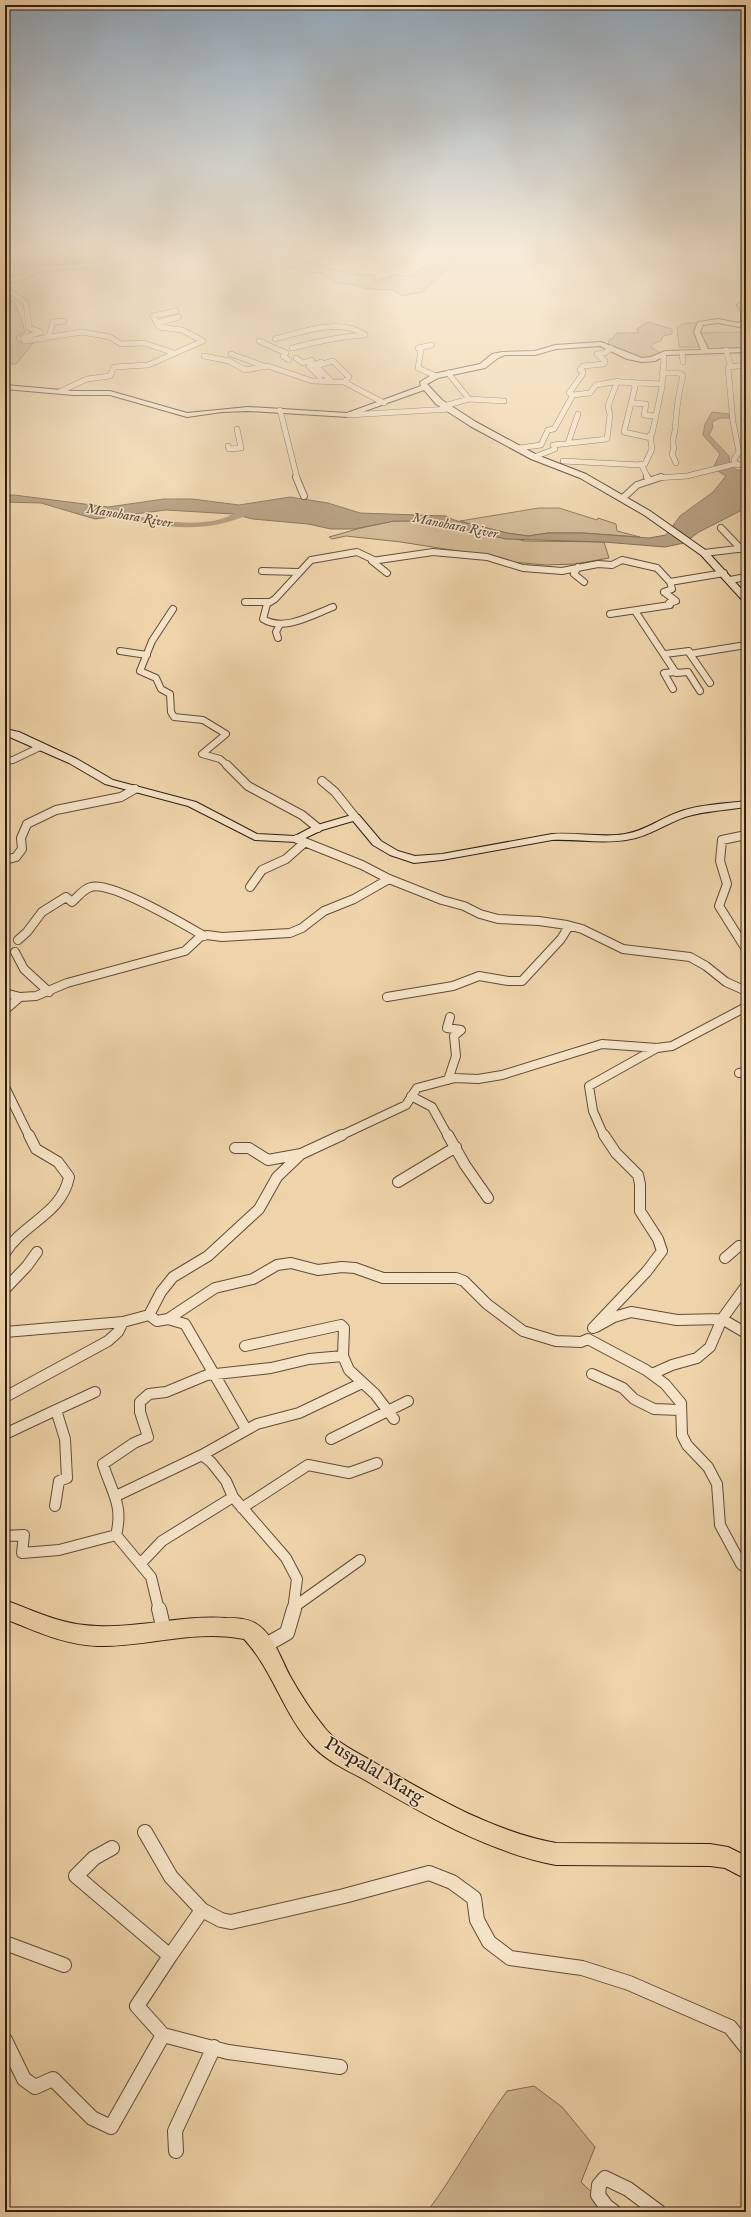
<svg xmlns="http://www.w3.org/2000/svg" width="751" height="2217" font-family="'IM FELL English',serif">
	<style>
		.green { fill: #cfb590; stroke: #806a52 }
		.water { fill: #ae9677; stroke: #7c6650 }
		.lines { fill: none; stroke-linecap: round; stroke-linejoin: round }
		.river { fill: #ae9677; fill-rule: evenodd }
		.street-far4-casing { stroke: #604c3a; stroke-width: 6 }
		.street-far3-casing { stroke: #604c3a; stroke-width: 8 }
		.street-far2-casing { stroke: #604c3a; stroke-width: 10 }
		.street-far1-casing { stroke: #604c3a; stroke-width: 12 }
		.street-casing { stroke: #604c3a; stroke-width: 16 }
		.secondary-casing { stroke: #301e15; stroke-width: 2 }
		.primary-casing { stroke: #301e15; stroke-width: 2 }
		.street-far4 { stroke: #f5e3c7; stroke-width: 5 }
		.street-far3 { stroke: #f5e3c7; stroke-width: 6 }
		.street-far2 { stroke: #f5e3c7; stroke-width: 8 }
		.street-far1 { stroke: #f5e3c7; stroke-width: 10 }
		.street { stroke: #f5e3c7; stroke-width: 14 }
		.secondary { fill: #f5e3c7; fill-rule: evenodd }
		.primary { fill: #efd4a9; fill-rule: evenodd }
		.labels { text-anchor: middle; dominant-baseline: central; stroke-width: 3; stroke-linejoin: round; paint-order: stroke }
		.far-water-label { font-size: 14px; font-style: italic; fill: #5c4837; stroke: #f5e3c7 }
		.near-street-label { font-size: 19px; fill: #301e15; stroke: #f5e3c7 }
	</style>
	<rect width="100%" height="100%" fill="#efd4a9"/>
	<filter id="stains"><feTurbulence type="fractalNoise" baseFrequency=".005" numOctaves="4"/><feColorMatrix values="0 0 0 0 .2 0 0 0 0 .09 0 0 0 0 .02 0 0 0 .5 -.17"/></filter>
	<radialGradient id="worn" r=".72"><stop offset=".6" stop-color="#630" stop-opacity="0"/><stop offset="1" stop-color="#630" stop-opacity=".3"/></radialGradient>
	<path class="green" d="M 5,253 L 125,253 L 126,254 L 92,263 L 16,266 L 5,257 Z
		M 280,256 L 355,274 L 374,275 L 376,278 L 375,282 L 393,275 L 411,276 L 422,268 L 437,264 L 435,260 L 438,257 L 453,257 L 455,261 L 423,292 L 401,296 L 394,290 L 367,289 L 355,285 L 335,283 L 320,273 L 306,272 L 288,267 L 284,261 L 278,257 Z
		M 5,294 C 18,303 21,318 25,332 L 16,337 L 19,342 L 33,343 L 16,364 L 5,364 Z
		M 648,322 L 672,329 L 672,334 L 663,336 L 661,341 C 657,342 653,343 651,347 L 659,352 C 644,367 624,353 608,346 L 609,340 L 613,338 L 617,333 L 639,333 L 637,329 Z
		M 686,323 L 696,323 L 694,330 L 701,347 L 679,347 L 677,327 Z
		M 746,332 L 746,348 L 706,349 L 699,333 Z
		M 539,508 L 559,508 L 597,520 L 598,518 L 616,524 L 617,531 L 640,537 L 583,533 L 548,533 L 528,536 L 507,533 L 460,521 Z
		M 394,521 L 428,521 L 525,541 L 604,542 L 609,558 L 575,564 L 546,565 L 512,562 L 464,552 L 401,542 L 346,536 L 332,539 L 329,537 L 361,528 Z
		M 534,2086 L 562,2107 L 595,2147 L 581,2182 L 612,2212 L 427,2212 C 456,2173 478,2130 507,2091 Z"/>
	<path class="water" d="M 712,412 L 730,414 L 730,418 L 720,418 L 712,422 L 713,427 L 709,435 L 729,456 L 730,465 L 737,470 L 746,471 L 746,508 L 699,532 L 684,543 L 665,547 L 604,542 L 506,539 L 428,521 L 394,521 L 354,529 L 331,529 L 308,524 L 253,519 L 233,514 L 166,510 L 95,519 L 41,503 L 5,502 L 5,495 L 14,495 L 108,507 L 164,499 L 192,499 L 239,505 L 290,497 L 328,503 L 360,513 L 446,516 L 454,520 L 507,533 L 528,536 L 548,533 L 583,533 L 649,538 L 666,535 L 680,516 L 713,492 L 726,476 L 713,468 L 720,454 L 703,435 L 705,424 Z"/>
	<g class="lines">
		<path class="river" d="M 258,503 L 263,506 L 261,508 C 207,539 159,526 101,514 L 96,511 L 101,508 C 139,516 183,529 221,519 C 234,515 245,506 258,503 Z"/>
		<g class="street-far4-casing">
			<path id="street-far4" d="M 5,281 L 23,277 L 40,269 L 97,265 L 117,259 L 154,253
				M 5,288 L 26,303 L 29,328 L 41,332 L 23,338 L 25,341 L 82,332 L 110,337 L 121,344 L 144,343 L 174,353
				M 157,323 L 179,317
				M 44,339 L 49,336 L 53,322 L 64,321
				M 275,339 C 301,332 341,317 365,335 C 341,336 316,342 292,348
				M 259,341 L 286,353 L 283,356 L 289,360
				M 432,345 L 418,348 L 421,350 L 418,368 L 436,376
				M 682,353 L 683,362
				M 231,354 L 264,366
				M 204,356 L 229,361 L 245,370 L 268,366 L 312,381 L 344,382 L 384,403
				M 296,358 L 303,363 L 312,360
				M 729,367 L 746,365
				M 448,373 L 469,399
				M 662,373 L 679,373 L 683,376 C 677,397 677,409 675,430 C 674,437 671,441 674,448 L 672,454 L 676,463
				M 320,377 L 309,366 L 321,362
				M 332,382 L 316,366 L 333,361 L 349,377 L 344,382
				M 633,382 L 635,387 L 624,432 L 651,438
				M 61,391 L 87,379 L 110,376 L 114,367 L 148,365 L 203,341 L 182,330 L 159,327 L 153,316 L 176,311
				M 573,395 L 590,393 L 596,385 L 619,381
				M 631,403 L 646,404 L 644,415 L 655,416
				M 444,406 L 469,399 L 504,401
				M 280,410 L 297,478
				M 348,415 L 450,409
				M 568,443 L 578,414
				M 228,446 L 229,449 L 241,448 L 237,429
				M 519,448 L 541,445 L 548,430 L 554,429 L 573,395 L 569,393 L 582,375 L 583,372 L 580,370 L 583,366 L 604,364 L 605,361 L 597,354 L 605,353 L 611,348
				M 534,457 L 555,449 L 553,445 L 607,439 L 610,415 L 608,406 L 617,382 L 662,384
				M 563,461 L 641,465
				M 735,464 L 746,466
				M 648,478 L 641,464 L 645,464 L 652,449 L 650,435 L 652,434 L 662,387 L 664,357 L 661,356
				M 656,478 L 687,476 L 735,464 L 734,459 L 739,452 L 733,422 L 728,368 L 730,364 L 726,350"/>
		</g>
		<g class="street-far3-casing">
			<path id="street-far3" d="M 296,477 L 304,496
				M 647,477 L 649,480
				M 623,498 L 637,485 L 661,477
				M 721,528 L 741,549
				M 704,553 L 746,548
				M 578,567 L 574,574 L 584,582
				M 262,571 L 298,572
				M 387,573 L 372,561 L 433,552 L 487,557 L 523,568 L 562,571 L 598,564 L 612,565 L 622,560 L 657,568 L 670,582
				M 730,580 L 746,577
				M 664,592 L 672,589 L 670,582 L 724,573
				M 245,602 L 269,602
				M 333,607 C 312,615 284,632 263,619 L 267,604 L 275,599 L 311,560 L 357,552 L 374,560
				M 173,609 L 152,641 L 140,671 L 156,678 L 161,689 L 170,694 L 171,712 L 174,717 L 203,720 L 226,734 L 202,754 L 220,759 L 228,766
				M 635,611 L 676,673 L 688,672 L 700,691
				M 610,614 L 670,605 L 669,603 L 676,601 L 664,592
				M 278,638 L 276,632 L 280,624
				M 120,651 L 147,655
				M 665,654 L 689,651 L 690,654
				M 710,683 L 690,654 L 746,645
				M 673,689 L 664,673 L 676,672
				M 5,761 L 13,760 L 40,747"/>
		</g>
		<g class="street-far2-casing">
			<path id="street-far2" d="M 227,765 L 248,786 L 302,815 L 318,828
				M 322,781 L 335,792 L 355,817
				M 746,835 L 722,840 L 720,861 L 727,884 L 719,906 L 746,949
				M 297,839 L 362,865 L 389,879 L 442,900 L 464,906 L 480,914 L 498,919 L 539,921 L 567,925 L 582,929 L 623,949 L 690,957 L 706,966 L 726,982 L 746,991
				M 5,860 L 16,857 L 22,849 L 21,838 L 27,824 L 56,810 L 121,797 L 135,789
				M 250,887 L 262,870 L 286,859 L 304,843
				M 18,940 L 27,932 L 42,912 L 66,897 L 72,902 C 78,897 83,889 91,887 C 111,881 185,925 204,936
				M 15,952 L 24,969 L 49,992
				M 5,993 L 20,997
				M 387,997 L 453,986 L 479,976 L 508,981 L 522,981 L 561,939 L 569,926
				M 5,1010 L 20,997 L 36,996 L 67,983 L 185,951 L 200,937 L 207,935 L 222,937 L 290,933 L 302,928 L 324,911 L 354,899 L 389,879
				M 739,1073 L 746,1072
				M 448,1080 L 456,1056 L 454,1036 L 461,1030 L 447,1028 L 450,1017
				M 5,1087 L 29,1136
				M 411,1096 L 432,1107 L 448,1136
				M 340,1136 L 406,1105 L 417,1088 L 455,1078 L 478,1079 L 502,1075 L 602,1044 L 657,1048 L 672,1046 L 746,1007
				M 604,1136 L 593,1111 L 589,1086 L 657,1048"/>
		</g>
		<g class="street-far1-casing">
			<path id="street-far1" d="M 448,1135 L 465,1165 L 488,1198
				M 235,1148 L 249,1148 L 268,1160 L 301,1154
				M 398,1182 L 456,1147
				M 5,1253 C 23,1223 62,1214 69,1177 L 58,1162 L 36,1149 L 29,1135
				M 725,1258 L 739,1246 L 746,1246
				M 5,1289 L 27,1266 L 37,1252
				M 149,1315 L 157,1321 L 168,1319 L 215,1288 L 253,1279 L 277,1265 L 291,1263 L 318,1270 L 342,1267 L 355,1268 L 383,1278 L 456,1278 L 464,1281 L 487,1304 L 523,1331 L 556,1341 L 581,1342 L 588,1339 L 646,1370 L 665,1384 L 681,1403 L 682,1435 L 687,1445 L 708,1467 L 717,1484 L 720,1525 L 741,1564 L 746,1568
				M 168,1319 L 185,1324 L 246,1429
				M 596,1327 L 614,1317 L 631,1312 L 677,1320 L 722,1319 L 746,1333
				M 593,1328 L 647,1271 L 662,1251 L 658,1239 L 640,1211 L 640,1184 L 638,1175 L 616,1153 L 604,1135
				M 5,1332 L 123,1322 L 149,1315 L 161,1292 L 173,1277 L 208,1256 L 259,1209 L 277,1177 L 301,1154 L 342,1135
				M 245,1346 L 341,1325 L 344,1328 L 343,1356
				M 592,1374 L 623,1388 L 634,1399 L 654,1409 L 680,1410
				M 652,1374 L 672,1365 L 697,1358 L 710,1347 L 722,1319 L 746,1286
				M 5,1397 L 108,1341 L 118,1332 L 123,1322
				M 56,1410 L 95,1392
				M 5,1434 L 56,1410 L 65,1439 L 67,1478 L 59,1481 L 55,1506
				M 331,1439 L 408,1401
				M 202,1455 L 211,1462 L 226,1481 L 233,1497 L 286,1558 L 297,1579 L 293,1610
				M 116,1496 L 202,1455 L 257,1424 L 299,1413 L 362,1383
				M 242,1508 L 308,1465 L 349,1473 L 377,1463
				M 116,1535 L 151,1577 L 159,1610
				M 5,1536 L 24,1535 L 22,1553 L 59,1550 L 116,1535 C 124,1505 111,1491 103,1464 L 134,1443 L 148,1437 L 140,1412 L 140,1402 L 149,1394 L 166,1392 L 207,1375 L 271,1368 L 309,1359 L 343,1356 L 349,1370 L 375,1394 L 394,1419
				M 143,1561 L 162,1541 L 233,1497
				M 294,1607 L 360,1560"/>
		</g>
		<g class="street-casing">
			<path id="street" d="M 159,1609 L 164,1630
				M 264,1646 L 287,1633 L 294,1609
				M 145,1832 L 171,1877 L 202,1910 L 170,1956
				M 202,1910 L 221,1920 L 231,1922 L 344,1896 L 429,1873 L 452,1882 L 474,1898 L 477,1920 L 489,1942 L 510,1958 L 582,1968 L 629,1983 L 730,2027 L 746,2047
				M 5,1943 L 64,1965
				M 163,2035 L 228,2052 L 340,2067
				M 5,2040 L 24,2079 L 35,2087 L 53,2079 L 92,2118 L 111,2127 L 163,2035 L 137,2006 L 170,1956 L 76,1876 L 94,1858 L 112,1848
				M 176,2151 L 175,2131 L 214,2047
				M 614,2212 L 606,2206 L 598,2195 L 599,2185 L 605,2178 L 628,2189 L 659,2212"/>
		</g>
		<g class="secondary-casing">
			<path id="secondary" d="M 746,299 L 746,304 L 744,306 L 746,309 L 746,324 L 739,327 L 718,323 L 703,325 L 700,332 L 708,349 L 746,348 L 746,352 L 666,355 L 655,361 L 642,362 L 627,359 L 600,346 L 556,349 L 535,355 L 505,355 L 498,358 L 485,368 L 438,378 L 427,384 L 442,400 L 476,422 L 537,455 L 586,474 L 650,511 L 707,551 L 746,594 L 746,602 L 743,601 L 701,555 L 644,515 L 580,478 L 531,459 L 470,426 L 436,404 L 424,390 L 348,417 L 248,411 L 222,412 L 187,417 L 110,395 L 73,395 L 5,389 L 5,385 L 73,391 L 110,391 L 187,413 L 248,407 L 347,413 L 421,386 L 420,382 L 433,374 L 480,364 L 492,354 L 502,352 L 535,351 L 555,345 L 601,342 L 642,358 L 651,357 L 665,351 L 701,350 L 694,332 L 698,322 L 718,319 L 738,323 L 741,321 L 741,311 L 737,305 Z
				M 5,729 L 19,732 L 77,759 L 113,780 L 196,802 L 257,834 L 295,836 L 314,826 L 355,814 L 359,815 L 381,841 L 398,851 L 415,856 L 442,854 L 552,834 C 577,832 601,838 625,834 C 645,831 661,818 679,812 C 700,804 725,804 746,801 L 746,807 C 727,810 704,811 685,817 C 665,824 648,837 626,840 C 601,844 577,839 552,840 L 442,860 L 414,863 L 390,855 L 373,845 L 353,821 L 322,830 L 297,842 L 255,840 L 188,806 L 105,784 L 69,763 L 5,735 Z"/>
		</g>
		<g class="primary-casing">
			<path id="primary" d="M 5,1600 C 37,1612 62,1625 97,1626 C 140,1628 183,1615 226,1618 C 236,1618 246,1618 255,1623 C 273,1633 281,1659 290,1676 C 300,1694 311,1711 324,1727 C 337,1744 359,1753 377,1764 C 433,1796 491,1831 556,1843 L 710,1844 L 728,1847 L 746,1856 L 746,1879 L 725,1868 L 710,1866 L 556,1865 C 488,1852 425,1815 365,1780 C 347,1770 324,1760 310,1743 C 283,1712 272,1669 244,1639 C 195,1629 146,1647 98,1646 C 64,1645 36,1631 5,1619 Z"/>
		</g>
		<use href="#street-far4" class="street-far4"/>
		<use href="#street-far3" class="street-far3"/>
		<use href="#street-far2" class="street-far2"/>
		<use href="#street-far1" class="street-far1"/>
		<use href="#street" class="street"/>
		<use href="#secondary" class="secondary"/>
		<use href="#primary" class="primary"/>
	</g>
	<linearGradient id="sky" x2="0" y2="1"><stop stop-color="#91a8bb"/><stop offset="0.45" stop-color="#f8ecd8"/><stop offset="1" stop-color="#f8ecd8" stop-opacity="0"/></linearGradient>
	<rect width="751" height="563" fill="url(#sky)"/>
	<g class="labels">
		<g class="far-water-label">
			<text transform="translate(129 516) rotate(10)">Manohara River</text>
			<text transform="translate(455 526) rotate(11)">Manohara River</text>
		</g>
		<g class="near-street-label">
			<text transform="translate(374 1771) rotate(31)">Puspalal Marg</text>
		</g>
	</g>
	<rect width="751" height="2217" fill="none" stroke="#efd4a9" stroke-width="20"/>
	<rect x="6" y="6" width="739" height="2205" fill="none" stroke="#301e15" stroke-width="2"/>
	<rect x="10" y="10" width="731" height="2197" fill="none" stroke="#301e15"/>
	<rect width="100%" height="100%" filter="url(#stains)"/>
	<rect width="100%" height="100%" fill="url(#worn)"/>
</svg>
